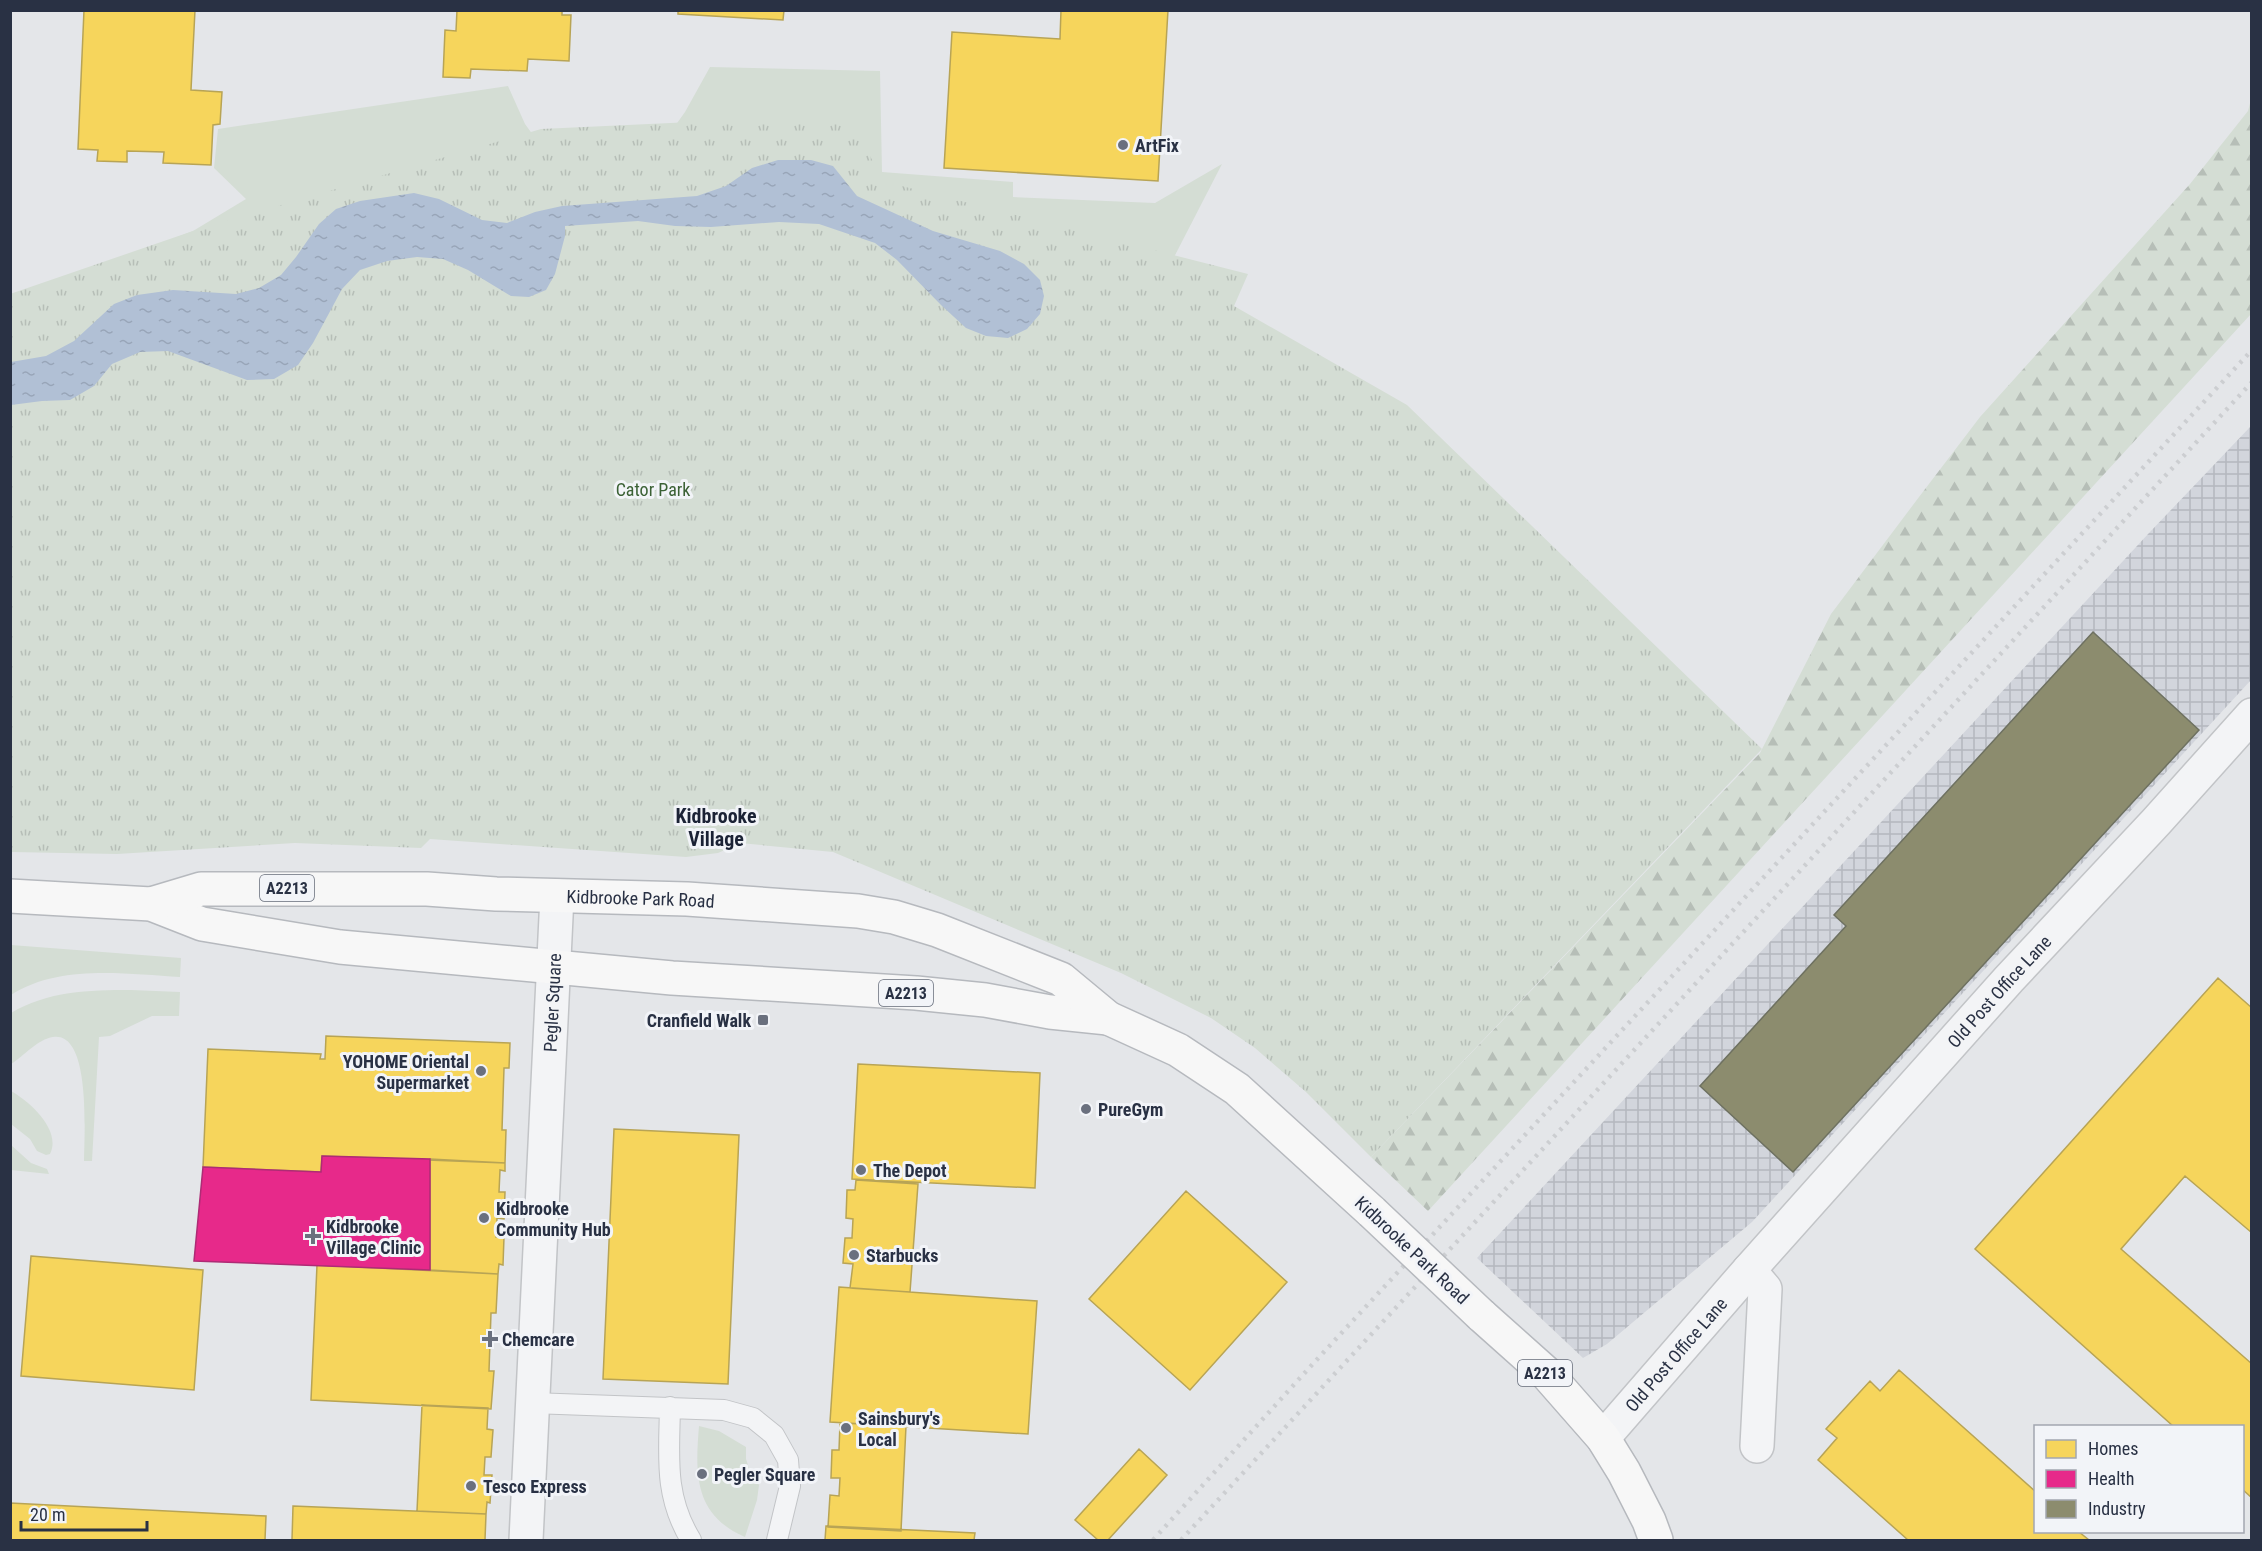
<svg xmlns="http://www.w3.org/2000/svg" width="2262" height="1551" font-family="'Roboto Condensed',sans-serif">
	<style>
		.industrial { fill: url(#industrial-grid) }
		.green { fill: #d4ddd4 }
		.forest { fill: url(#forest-firs) }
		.park { fill: url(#park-tufts) }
		.water { fill: url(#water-ripples) }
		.homes { fill: #f6d55c; stroke: #b8a455; stroke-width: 1.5 }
		.health { fill: #e7298a; stroke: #ae2b75; stroke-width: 1.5 }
		.industry { fill: #8c8c6e; stroke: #6e7161; stroke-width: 1.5 }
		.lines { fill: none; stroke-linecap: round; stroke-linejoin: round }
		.service-casing { stroke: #c2c4c7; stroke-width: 22 }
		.minor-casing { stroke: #c2c4c7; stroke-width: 36 }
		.trunk-casing { stroke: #b6b9be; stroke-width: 36 }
		.service { stroke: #f3f4f6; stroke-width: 20 }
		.minor { stroke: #f3f4f6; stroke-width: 33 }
		.trunk { stroke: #f7f7f7; stroke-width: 33 }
		.rail { stroke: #ccced1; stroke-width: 4.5; stroke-dasharray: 3 6; stroke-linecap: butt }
		.trunk-bridge-casing { stroke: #b6b9be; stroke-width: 36; stroke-linecap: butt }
		.trunk-bridge { stroke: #f7f7f7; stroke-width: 33 }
		.poi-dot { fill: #6a707e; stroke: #f2f4f8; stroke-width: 2 }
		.labels { text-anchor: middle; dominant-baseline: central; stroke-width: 6; stroke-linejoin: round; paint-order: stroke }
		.shield { fill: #f2f4f8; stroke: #656c7a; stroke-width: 1.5 }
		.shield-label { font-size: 16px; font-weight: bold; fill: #293144 }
		.poi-label { font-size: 18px; font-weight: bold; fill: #293144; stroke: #f2f4f8; text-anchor: start }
		.park-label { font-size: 18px; fill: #3b6135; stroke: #f2f4f8 }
		.street-label { font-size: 18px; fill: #293144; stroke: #f2f4f8 }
		.neighbourhood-label { font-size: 20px; font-weight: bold; fill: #1b2235; stroke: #f2f4f8 }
	</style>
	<defs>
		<pattern id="industrial-grid" width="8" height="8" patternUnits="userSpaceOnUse" patternTransform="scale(1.5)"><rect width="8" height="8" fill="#d2d5dc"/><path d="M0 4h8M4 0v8" fill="none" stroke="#b4b7be"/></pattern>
		<pattern id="forest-firs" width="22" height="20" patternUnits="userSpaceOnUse" patternTransform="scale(1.5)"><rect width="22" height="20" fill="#d4ddd4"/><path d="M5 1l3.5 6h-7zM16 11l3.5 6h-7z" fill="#b6beb7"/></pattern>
		<pattern id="park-tufts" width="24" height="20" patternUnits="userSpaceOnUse" patternTransform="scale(1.5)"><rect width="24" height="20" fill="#d4ddd4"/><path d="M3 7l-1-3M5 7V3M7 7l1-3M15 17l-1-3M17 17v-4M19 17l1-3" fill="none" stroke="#b6beb7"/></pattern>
		<pattern id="water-ripples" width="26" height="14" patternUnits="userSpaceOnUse" patternTransform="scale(1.5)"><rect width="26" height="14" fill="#b1c0d5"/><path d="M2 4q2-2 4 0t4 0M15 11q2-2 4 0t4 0" fill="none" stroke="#98a5b8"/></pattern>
	</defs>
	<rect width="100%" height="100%" fill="#e4e6e9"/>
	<path class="industrial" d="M 2251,426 L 2251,680 L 1752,1222 L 1607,1344 L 1583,1358 L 1477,1258 L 2149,533 Z"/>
	<path class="green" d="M 710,67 L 880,71 L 882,172 L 1013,182 L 1013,197 L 1155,203 L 1222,164 L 1154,296 L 665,140 L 685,112 Z
		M 508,86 L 525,124 L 541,146 L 138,252 L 193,231 L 246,199 L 214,168 L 218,129 Z
		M 11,945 L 181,958 L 180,977 C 125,974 59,964 11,995 Z
		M 131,990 L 180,992 L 179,1016 L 152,1016 L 110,1036 L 99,1037 L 92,1161 L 84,1161 C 84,1138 92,1031 53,1037 C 38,1039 24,1056 11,1064 L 11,1013 C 48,991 88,990 131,990 Z
		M 11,1091 C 29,1101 62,1130 50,1154 L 46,1155 L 37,1151 L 30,1139 L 11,1124 Z
		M 11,1145 L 31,1163 L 47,1169 L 49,1174 L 11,1170 Z
		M 699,1426 L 719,1431 L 746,1447 L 746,1459 L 750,1471 L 759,1485 L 757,1500 L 745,1537 C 694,1515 695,1474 699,1426 Z"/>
	<path class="forest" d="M 2251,99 L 2251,314 L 1428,1211 L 1371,1157 L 1760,753 L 1831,614 L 1919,497 L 1980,417 L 2190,184 L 2248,111 Z"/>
	<path class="park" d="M 735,120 L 855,124 L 882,181 L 1248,274 L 1234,306 L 1407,405 L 1762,749 L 1371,1157 L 1306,1092 L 1255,1048 L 1211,1018 L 1121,973 L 833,852 L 740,843 L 718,853 L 686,857 L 430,839 L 421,848 L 295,843 L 117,854 L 11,852 L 10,294 L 193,231 L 541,129 Z"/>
	<path class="water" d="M 778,160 L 811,160 L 833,166 L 857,196 L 933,231 L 1000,251 L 1024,264 L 1040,280 L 1044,296 L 1040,314 L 1027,329 L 1008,338 L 986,336 L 966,328 L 941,305 L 897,260 L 875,243 L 819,224 L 779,222 L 711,227 L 675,226 L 638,221 L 565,226 L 565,236 L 555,274 L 546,290 L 529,297 L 511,296 L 468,270 L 443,259 L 417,257 L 387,261 L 360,270 L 342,289 L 313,343 L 298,365 L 274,379 L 247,380 L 168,351 L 140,352 L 112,364 L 94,386 L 70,400 L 42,401 L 11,405 L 11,362 L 46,356 L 74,341 L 114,304 L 137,295 L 173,290 L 236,294 L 259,288 L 281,275 L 296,257 L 319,224 L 336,209 L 360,201 L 414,193 L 439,199 L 482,220 L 507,223 L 535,212 L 562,206 L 697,196 L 726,186 L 752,168 Z"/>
	<path class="homes" d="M 84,10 L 195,10 L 191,90 L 222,92 L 220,124 L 213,125 L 211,165 L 163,163 L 164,152 L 127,151 L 127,162 L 97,161 L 98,150 L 78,149 Z
		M 457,10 L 562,10 L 562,15 L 571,15 L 569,61 L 528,59 L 527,71 L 471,69 L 470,78 L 443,77 L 445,30 L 456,31 Z
		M 678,10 L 784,10 L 783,20 L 678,14 Z
		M 1061,10 L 1168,10 L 1158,181 L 944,168 L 952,32 L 1060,39 Z
		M 2218,978 L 2252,1008 L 2252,1233 L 2185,1176 L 2121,1249 L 2252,1364 L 2252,1498 L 2242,1489 L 2242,1426 L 2173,1426 L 1975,1249 Z
		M 326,1036 L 510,1043 L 509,1068 L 504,1068 L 502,1130 L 506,1130 L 505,1163 L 322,1156 L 321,1172 L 203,1167 L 208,1049 L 321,1054 L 320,1059 L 325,1059 Z
		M 858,1064 L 1040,1073 L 1035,1188 L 852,1179 Z
		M 614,1129 L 739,1135 L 728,1384 L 603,1379 Z
		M 430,1159 L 505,1163 L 505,1171 L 500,1170 L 499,1192 L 505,1192 L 504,1219 L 497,1218 L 496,1237 L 504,1237 L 503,1265 L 499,1264 L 498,1274 L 430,1270 Z
		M 856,1180 L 918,1184 L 910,1292 L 850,1288 L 853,1264 L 843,1263 L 845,1238 L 852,1238 L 853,1219 L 846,1218 L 847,1190 L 855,1190 Z
		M 1186,1191 L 1287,1282 L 1190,1390 L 1089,1299 Z
		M 31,1256 L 203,1270 L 194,1390 L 21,1376 Z
		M 317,1265 L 498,1274 L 496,1313 L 491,1313 L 489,1371 L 494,1371 L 491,1409 L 311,1400 Z
		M 839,1287 L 1037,1301 L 1028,1434 L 830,1422 Z
		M 1899,1370 L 2036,1492 L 2036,1532 L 2079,1532 L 2089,1540 L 1908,1540 L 1818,1460 L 1837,1438 L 1826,1429 L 1870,1381 L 1880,1391 Z
		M 422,1405 L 488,1408 L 487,1429 L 493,1430 L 491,1457 L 485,1457 L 484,1475 L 492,1475 L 490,1503 L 487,1502 L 486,1514 L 417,1511 Z
		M 840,1423 L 906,1426 L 901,1531 L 828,1527 L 830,1495 L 839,1496 L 840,1478 L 831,1478 L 832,1450 L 839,1450 Z
		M 1139,1449 L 1167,1475 L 1108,1540 L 1098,1540 L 1075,1520 Z
		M 10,1503 L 266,1516 L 265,1540 L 10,1540 Z
		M 293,1506 L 486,1514 L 485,1540 L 292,1540 Z
		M 826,1526 L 975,1533 L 974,1540 L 825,1540 Z"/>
	<path class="health" d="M 322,1156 L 430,1159 L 430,1270 L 194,1261 L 203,1167 L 321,1172 Z"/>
	<path class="industry" d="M 2093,632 L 2199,730 L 1793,1172 L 1700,1086 L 1846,926 L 1834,915 Z"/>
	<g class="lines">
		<g class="service-casing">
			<path id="service" d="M 532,1403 L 724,1410 L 753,1418 L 774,1435 L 788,1460 L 790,1486 L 777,1540
				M 670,1407 C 669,1457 664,1496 691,1540"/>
		</g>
		<g class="minor-casing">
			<g id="minor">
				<path d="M 1749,1270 L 1765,1289 L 1757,1446"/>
				<path id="s1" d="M 1603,1438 L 1749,1270 L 2009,979 L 2156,822 L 2252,715"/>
				<path id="s2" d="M 526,1540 L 557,896"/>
			</g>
		</g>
		<g class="trunk-casing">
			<g id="trunk">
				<path d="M 10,896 L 151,904 L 202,924 L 340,947 L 672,978 L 916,993 L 985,1000 L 1050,1012 L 1108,1018"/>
				<path id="s3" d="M 151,904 L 201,889 L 427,889 L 496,894 L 687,899 L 858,911 L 894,917 L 937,930 L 1061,979 L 1108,1018 L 1178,1050 L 1237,1089 L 1372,1212"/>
				<path d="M 1481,1315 L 1546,1373 L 1603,1438 L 1624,1472 L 1649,1521 L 1656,1540"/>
			</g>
		</g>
		<use href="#service" class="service"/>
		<use href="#minor" class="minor"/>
		<use href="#trunk" class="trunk"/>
		<path class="rail" d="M 1153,1540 L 1310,1367 L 2252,350
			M 1181,1540 L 2252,382"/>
		<g class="trunk-bridge-casing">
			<path id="trunk-bridge" d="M 1372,1212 L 1481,1315"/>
		</g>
		<use href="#trunk-bridge" class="trunk-bridge"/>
	</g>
	<g class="poi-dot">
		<circle cx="1123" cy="145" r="6"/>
		<rect x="757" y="1014" width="12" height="12" rx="3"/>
		<circle cx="481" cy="1071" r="6"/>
		<circle cx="1086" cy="1109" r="6"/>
		<circle cx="861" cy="1170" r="6"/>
		<circle cx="484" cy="1218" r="6"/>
		<path d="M310 1227h6v6h6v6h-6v6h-6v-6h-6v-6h6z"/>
		<circle cx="854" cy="1255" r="6"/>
		<path d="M487 1330h6v6h6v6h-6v6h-6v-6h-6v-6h6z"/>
		<circle cx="846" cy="1428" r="6"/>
		<circle cx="702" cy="1474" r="6"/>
		<circle cx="471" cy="1486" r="6"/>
	</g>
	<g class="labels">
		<g class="shield">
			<rect x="260" y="875" width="54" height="26" rx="4.5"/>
			<rect x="879" y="980" width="54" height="26" rx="4.5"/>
			<rect x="1518" y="1360" width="54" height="26" rx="4.5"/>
		</g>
		<g class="shield-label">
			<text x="287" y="888">A2213</text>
			<text x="906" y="993">A2213</text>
			<text x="1545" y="1373">A2213</text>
		</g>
		<g class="poi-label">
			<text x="1135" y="145">ArtFix</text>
			<text x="751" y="1020" text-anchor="end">Cranfield Walk</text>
			<text x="469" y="1061" text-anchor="end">YOHOME Oriental<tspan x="469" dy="21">Supermarket</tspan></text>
			<text x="1098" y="1109">PureGym</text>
			<text x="873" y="1170">The Depot</text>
			<text x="496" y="1208">Kidbrooke<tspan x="496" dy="21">Community Hub</tspan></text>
			<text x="326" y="1226">Kidbrooke<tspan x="326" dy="21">Village Clinic</tspan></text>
			<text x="866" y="1255">Starbucks</text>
			<text x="502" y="1339">Chemcare</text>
			<text x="858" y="1418">Sainsbury's<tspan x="858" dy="21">Local</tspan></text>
			<text x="714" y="1474">Pegler Square</text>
			<text x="483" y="1486">Tesco Express</text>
		</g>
		<g class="park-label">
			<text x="653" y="489">Cator Park</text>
		</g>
		<g class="street-label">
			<text stroke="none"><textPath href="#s3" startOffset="492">Kidbrooke Park Road</textPath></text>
			<text stroke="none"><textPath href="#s1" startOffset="597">Old Post Office Lane</textPath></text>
			<text stroke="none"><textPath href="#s2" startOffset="538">Pegler Square</textPath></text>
			<text transform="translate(1412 1250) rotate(43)">Kidbrooke Park Road</text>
			<text stroke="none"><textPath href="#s1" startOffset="111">Old Post Office Lane</textPath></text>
		</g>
		<g class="neighbourhood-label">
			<text x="716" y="816">Kidbrooke<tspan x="716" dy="23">Village</tspan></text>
		</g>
	</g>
	<rect width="2262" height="1551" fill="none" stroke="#293144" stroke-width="24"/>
	<rect x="2034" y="1425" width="210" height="108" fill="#f2f4f8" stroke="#a2a6b0" stroke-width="1.5"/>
	<rect x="2046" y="1440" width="30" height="18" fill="#f6d55c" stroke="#a2a6b0" stroke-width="1.5"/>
	<text x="2088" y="1455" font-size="18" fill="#293144">Homes</text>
	<rect x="2046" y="1470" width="30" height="18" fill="#e7298a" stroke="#a2a6b0" stroke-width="1.5"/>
	<text x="2088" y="1485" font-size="18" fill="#293144">Health</text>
	<rect x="2046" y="1500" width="30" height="18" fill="#8c8c6e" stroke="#a2a6b0" stroke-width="1.5"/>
	<text x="2088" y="1515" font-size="18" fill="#293144">Industry</text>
	<path d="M21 1521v9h126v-9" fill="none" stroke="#293144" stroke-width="3"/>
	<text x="30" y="1521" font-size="18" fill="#293144" stroke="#f2f4f8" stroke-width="4.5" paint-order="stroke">20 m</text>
</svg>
